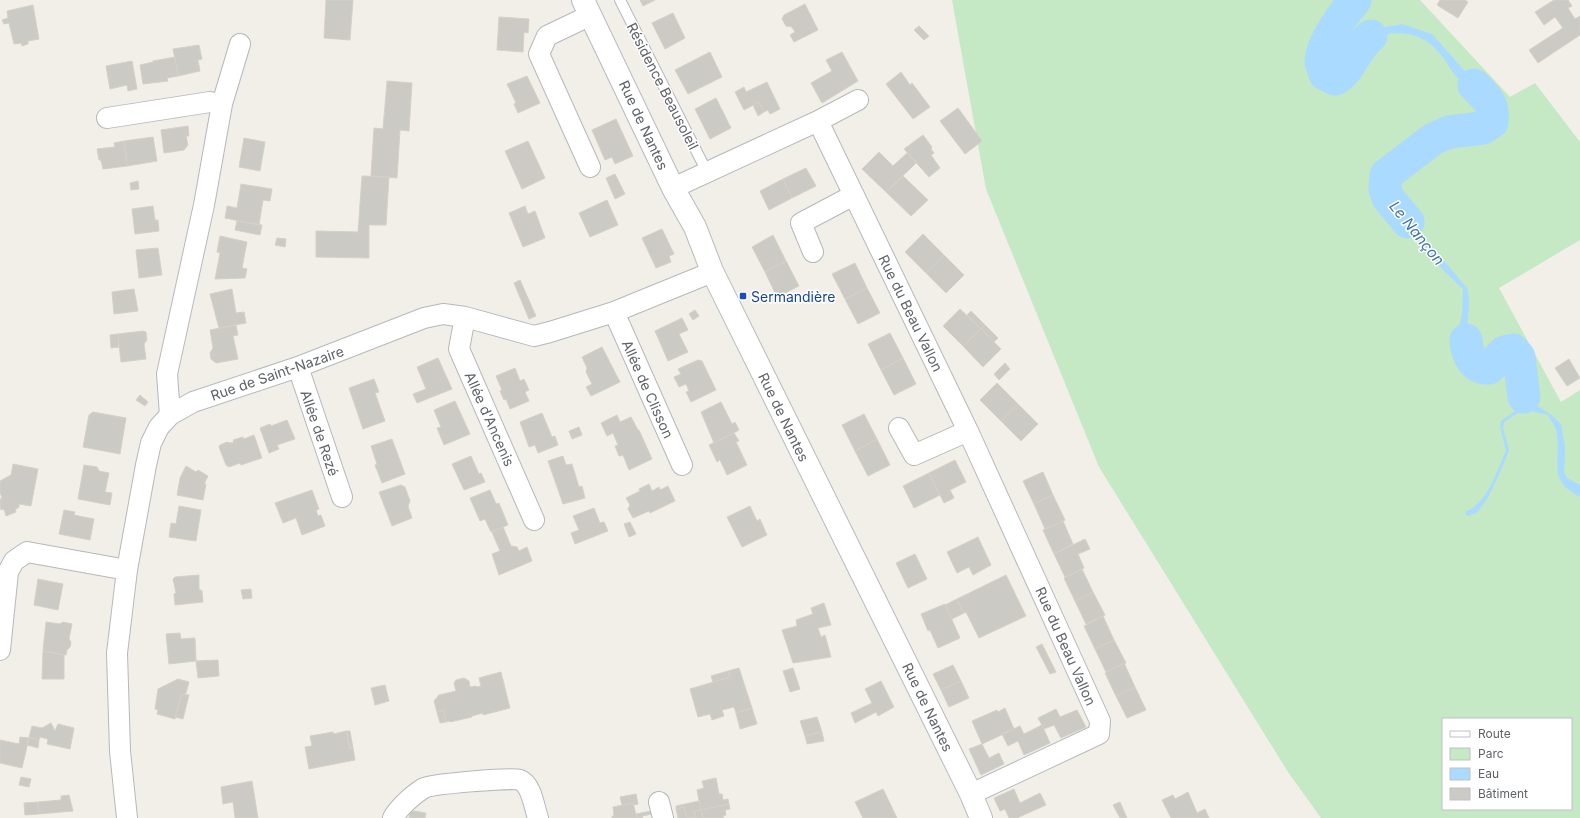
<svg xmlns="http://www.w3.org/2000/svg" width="1580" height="818" font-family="Inter,sans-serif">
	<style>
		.green { fill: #c5e8c5; fill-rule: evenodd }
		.water { fill: #aadaff }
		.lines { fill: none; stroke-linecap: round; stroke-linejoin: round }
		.river { stroke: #aadaff; stroke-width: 33 }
		.building { fill: #cccac5; stroke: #d6d1c6 }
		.lane-casing { stroke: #b5b8bc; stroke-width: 12 }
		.street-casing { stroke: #b5b8bc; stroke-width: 22 }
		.secondary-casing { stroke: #b6babf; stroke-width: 24 }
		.lane { stroke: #fff; stroke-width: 10 }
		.street { stroke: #fff; stroke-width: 20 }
		.secondary { stroke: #fff; stroke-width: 22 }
		.transit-dot { fill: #1a4fb4; stroke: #fff; stroke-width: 1.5 }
		.labels { text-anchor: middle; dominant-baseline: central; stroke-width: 3; stroke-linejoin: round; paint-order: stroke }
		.street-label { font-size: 14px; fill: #5f6368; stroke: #fff }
		.transit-label { font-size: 14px; fill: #164399; stroke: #fff; text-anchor: start }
		.water-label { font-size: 15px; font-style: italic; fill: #4174aa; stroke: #fff }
	</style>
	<rect width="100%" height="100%" fill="#f1efe8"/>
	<path class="green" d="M 952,0 L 1420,0 L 1510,97 L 1535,83 L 1580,142 L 1580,240 L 1499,288 L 1561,402 L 1580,390 L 1580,818 L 1321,818 L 1288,772 L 1099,467 L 986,189 ZM 1443,719 L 1571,719 L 1571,809 L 1443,809 Z"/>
	<path class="water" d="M 1344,0 L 1353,0 L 1337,17 L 1321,55 L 1327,71 L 1337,74 L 1342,77 L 1359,45 L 1372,31 L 1381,28 L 1402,24 L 1432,34 L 1470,77 L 1491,95 L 1496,110 L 1492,123 L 1456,126 L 1442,130 L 1387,170 L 1385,185 L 1391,198 L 1467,288 C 1475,316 1450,358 1493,365 L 1503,353 L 1506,345 L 1521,347 L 1521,356 L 1525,394 L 1531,402 L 1550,414 L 1561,424 L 1565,447 L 1564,472 L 1567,478 L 1580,485 L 1580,497 C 1547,480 1561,463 1557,434 C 1557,428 1551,421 1548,415 L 1524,409 L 1504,422 L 1503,428 L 1509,450 C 1504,464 1488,502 1478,511 C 1475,514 1471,515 1467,516 L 1465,512 C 1488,503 1496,472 1506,451 L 1500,426 L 1501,421 L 1522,406 L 1519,389 L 1517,355 L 1513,351 L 1508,352 C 1494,374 1498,379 1471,368 L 1463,351 L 1458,333 L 1462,314 L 1463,289 C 1432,262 1409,227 1381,196 L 1377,187 L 1379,168 L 1443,118 L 1484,118 L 1489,112 C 1487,90 1471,91 1458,78 C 1451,71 1447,62 1441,55 C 1427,37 1410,31 1387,34 C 1378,35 1369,38 1363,46 C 1359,64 1359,85 1339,95 C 1300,95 1315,36 1328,16 C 1332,10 1339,5 1344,0 Z"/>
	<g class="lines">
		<path class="river" d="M 1355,0 C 1344,13 1321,44 1321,62 C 1322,66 1324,70 1325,74 L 1335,79 C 1351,71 1355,48 1371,36
			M 1408,222 L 1388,198 L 1385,189 L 1386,175 L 1433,139 L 1449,132 L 1483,128 L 1492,122 C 1494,102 1486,98 1474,85
			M 1466,340 C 1467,354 1473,369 1489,368 L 1504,352 L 1513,350 L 1519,357 L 1524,397"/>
	</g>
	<path class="building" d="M 326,0 L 353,0 L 350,40 L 324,38 Z
		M 640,0 L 655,0 L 643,6 Z
		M 1440,0 L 1465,0 L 1468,2 L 1458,18 L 1437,5 Z
		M 1554,0 L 1568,0 L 1572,6 L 1568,8 L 1575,19 L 1580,16 L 1580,35 L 1538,63 L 1529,50 L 1563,28 L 1555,17 L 1544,25 L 1535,12 Z
		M 805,4 L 818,30 L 794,42 L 790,35 L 795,32 L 792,27 L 786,26 L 782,19 L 784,15 Z
		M 33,5 L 39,39 L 28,41 L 28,44 L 22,46 L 21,43 L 14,44 L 9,23 L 4,24 L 2,20 L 8,18 L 7,11 Z
		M 673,13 L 685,38 L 665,49 L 652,23 Z
		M 499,17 L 529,19 L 528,33 L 524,32 L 523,52 L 497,50 Z
		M 919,26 L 929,36 L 924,40 L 914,30 Z
		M 199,45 L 202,59 L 198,60 L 200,71 L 178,76 L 173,49 Z
		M 710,52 L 722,77 L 688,94 L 675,70 Z
		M 842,52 L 858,81 L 822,103 L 811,83 L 832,71 L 826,60 Z
		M 175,57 L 178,76 L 167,78 L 168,81 L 143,84 L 140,65 L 153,62 L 153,61 Z
		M 132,61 L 137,89 L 128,91 L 127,85 L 110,89 L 106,66 Z
		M 901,72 L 910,85 L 912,83 L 930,107 L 913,119 L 886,84 Z
		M 527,76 L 540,103 L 518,113 L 514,104 L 516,103 L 507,84 Z
		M 387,81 L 412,83 L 409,131 L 400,130 L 397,178 L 371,176 L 374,128 L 383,129 Z
		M 767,82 L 780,109 L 770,114 L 768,110 L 764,112 L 759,102 L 744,110 L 735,92 L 744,87 L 746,92 Z
		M 716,98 L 731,128 L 710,139 L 695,109 Z
		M 759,102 L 764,112 L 758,116 L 753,105 Z
		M 958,108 L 982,141 L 965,154 L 940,121 Z
		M 616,119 L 633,156 L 615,164 L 612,157 L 605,160 L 592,130 Z
		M 188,126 L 189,136 L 186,136 L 188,145 L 184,150 L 164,153 L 161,130 Z
		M 923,135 L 932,147 L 931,149 L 934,153 L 931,155 L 940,168 L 929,177 L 904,149 Z
		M 153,137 L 157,161 L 127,166 L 124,141 Z
		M 244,138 L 265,142 L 260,171 L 239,167 Z
		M 124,141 L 127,166 L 103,169 L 101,160 L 99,160 L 97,149 L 115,147 L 114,143 Z
		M 528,141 L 545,178 L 522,189 L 505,151 Z
		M 879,152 L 893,166 L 907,153 L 916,163 L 886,192 L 862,169 Z
		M 806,168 L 816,186 L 792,198 L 783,179 Z
		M 615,174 L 625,194 L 615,199 L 606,178 Z
		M 362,176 L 389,177 L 386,225 L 369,225 L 369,258 L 316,257 L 316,231 L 358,232 Z
		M 903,176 L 928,200 L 911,216 L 886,192 Z
		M 783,179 L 792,198 L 769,210 L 760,191 Z
		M 138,181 L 139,189 L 131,190 L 130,183 Z
		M 241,184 L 272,189 L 270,201 L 263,200 L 259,225 L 225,218 L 227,206 L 237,208 Z
		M 607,200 L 618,225 L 590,237 L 579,213 Z
		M 153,206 L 155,220 L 158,220 L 159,231 L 135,234 L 132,209 Z
		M 525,206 L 528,214 L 535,211 L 545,238 L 523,247 L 509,213 Z
		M 237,221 L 262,225 L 260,235 L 235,230 Z
		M 662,229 L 674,254 L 669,256 L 671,262 L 656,268 L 642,238 Z
		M 923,234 L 944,255 L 926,273 L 905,252 Z
		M 773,235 L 786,261 L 765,272 L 752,247 Z
		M 220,236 L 247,242 L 242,268 L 247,269 L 245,278 L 215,279 L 220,253 L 217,252 Z
		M 277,238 L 286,239 L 285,247 L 275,245 Z
		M 158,248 L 162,275 L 139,278 L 136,250 Z
		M 944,255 L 964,275 L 946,293 L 926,273 Z
		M 786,261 L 799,286 L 777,297 L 765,272 Z
		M 855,263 L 867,288 L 845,299 L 832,274 Z
		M 520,280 L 536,316 L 529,319 L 514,283 Z
		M 867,288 L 880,313 L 858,324 L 845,299 Z
		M 134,289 L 138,311 L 114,314 L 112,292 Z
		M 232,289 L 236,313 L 244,312 L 246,323 L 219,328 L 210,294 Z
		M 960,309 L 981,329 L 963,346 L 943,326 Z
		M 695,310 L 699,316 L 693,320 L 689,314 Z
		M 971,311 L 985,325 L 981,329 L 967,315 Z
		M 682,318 L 688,330 L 679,334 L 688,352 L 668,361 L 655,331 Z
		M 236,325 L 238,335 L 233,336 L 238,359 L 216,363 L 211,359 L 210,353 L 213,348 L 210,330 Z
		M 985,325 L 998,338 L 994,342 L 981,329 Z
		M 981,329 L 1001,349 L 983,367 L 963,346 Z
		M 143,331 L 146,332 L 147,340 L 144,344 L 146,359 L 121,362 L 118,334 Z
		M 890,333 L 903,358 L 881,370 L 868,344 Z
		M 118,334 L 119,347 L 111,348 L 110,335 Z
		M 602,347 L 620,382 L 591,396 L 586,387 L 592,384 L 586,372 L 587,368 L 582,357 Z
		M 438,358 L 452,389 L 417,403 L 413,394 L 426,389 L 417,367 Z
		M 903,358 L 916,384 L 894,395 L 881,370 Z
		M 1569,359 L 1580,378 L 1567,386 L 1555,368 Z
		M 698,360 L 702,361 L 716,390 L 691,402 L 686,392 L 689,391 L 686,384 L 679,387 L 674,377 L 681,374 L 678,369 Z
		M 1005,363 L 1010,369 L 999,380 L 994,374 Z
		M 515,368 L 520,381 L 524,379 L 529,390 L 525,392 L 529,401 L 510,409 L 506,399 L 504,400 L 500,391 L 502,390 L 496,376 Z
		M 374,379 L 379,392 L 375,393 L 385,421 L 363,429 L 349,388 Z
		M 997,383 L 1018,404 L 1001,421 L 980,400 Z
		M 140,395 L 148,402 L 145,406 L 136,400 Z
		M 455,401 L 470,434 L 444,445 L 437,428 L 441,427 L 434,410 Z
		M 721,402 L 732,424 L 735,422 L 739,430 L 714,443 L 701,412 Z
		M 1018,404 L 1038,424 L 1021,441 L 1001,421 Z
		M 93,412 L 126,418 L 120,454 L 83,447 L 89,415 Z
		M 542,413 L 552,437 L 555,436 L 558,445 L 538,453 L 535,445 L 529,447 L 520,422 Z
		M 864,414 L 877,439 L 855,451 L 842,425 Z
		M 617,415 L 620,422 L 631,417 L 638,430 L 639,430 L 652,459 L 629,470 L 623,455 L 619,456 L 615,446 L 618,445 L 613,433 L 607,436 L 601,423 Z
		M 287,420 L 295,439 L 277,445 L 279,449 L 269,453 L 260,428 L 270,424 L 271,426 Z
		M 579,427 L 582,435 L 572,439 L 569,431 Z
		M 734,433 L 739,441 L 736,442 L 747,465 L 727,475 L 720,460 L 717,462 L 709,445 Z
		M 254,435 L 262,458 L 241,465 L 240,463 L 229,467 L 226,465 L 219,447 L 220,445 L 227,442 L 230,443 L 234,442 L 233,440 L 243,437 L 244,439 Z
		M 392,439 L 405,474 L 382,483 L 375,465 L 377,464 L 371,446 Z
		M 877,439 L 890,465 L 868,476 L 855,451 Z
		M 471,456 L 479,474 L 481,473 L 485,482 L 464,490 L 452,464 Z
		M 563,456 L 566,465 L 572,464 L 579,487 L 582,486 L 585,498 L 563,504 L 548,461 Z
		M 955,460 L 966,482 L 950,490 L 954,498 L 944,503 L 929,473 Z
		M 13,464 L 38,469 L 31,506 L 19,504 L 19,507 L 15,510 L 16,512 L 6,516 L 4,509 L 1,510 L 0,505 L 0,499 L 2,498 L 0,492 L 0,481 L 11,475 Z
		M 84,465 L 97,467 L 99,471 L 109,473 L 105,492 L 112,493 L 110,505 L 78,499 Z
		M 186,466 L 196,472 L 198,470 L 208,476 L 204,484 L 206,484 L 203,500 L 177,495 L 180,478 Z
		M 1043,472 L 1053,495 L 1034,504 L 1023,481 Z
		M 929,473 L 940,495 L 914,508 L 903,486 Z
		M 649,484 L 652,491 L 659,487 L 660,490 L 668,486 L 675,501 L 650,513 L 649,511 L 633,518 L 628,509 L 630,505 L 626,498 L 640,491 L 639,489 Z
		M 401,485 L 405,487 L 410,501 L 408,506 L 412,518 L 392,526 L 379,492 Z
		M 312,490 L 319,509 L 316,510 L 318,516 L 321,515 L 325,526 L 302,535 L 296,518 L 283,523 L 275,503 Z
		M 490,490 L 496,504 L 499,503 L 508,525 L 491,532 L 485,519 L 480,521 L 470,498 Z
		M 1053,495 L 1065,520 L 1045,529 L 1034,504 Z
		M 179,506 L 201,510 L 196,541 L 169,537 L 171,523 L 176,524 Z
		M 750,506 L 757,521 L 760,519 L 767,535 L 742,547 L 727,517 Z
		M 594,508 L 600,523 L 604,522 L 608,531 L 575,544 L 571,533 L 579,530 L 573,516 Z
		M 64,510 L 75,512 L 74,515 L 94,519 L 90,540 L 59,534 Z
		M 1063,521 L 1073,544 L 1054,554 L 1043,530 Z
		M 630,522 L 636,534 L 629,537 L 624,524 Z
		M 503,527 L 511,546 L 517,547 L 519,551 L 527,547 L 532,561 L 499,575 L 492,554 L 500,551 L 492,532 Z
		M 978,537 L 991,565 L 973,575 L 969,567 L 957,573 L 947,552 Z
		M 1085,539 L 1090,549 L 1078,554 L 1084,568 L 1065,577 L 1054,554 Z
		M 915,554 L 927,579 L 908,588 L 896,563 Z
		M 1082,569 L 1093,592 L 1075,601 L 1064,578 Z
		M 199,575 L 199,589 L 202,591 L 203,602 L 175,605 L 174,594 L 176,593 L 173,579 L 175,577 Z
		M 1006,575 L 1026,616 L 979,638 L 966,612 L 964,613 L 957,599 Z
		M 38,579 L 63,584 L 58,610 L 34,605 Z
		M 251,589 L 252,598 L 243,599 L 241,590 Z
		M 1093,592 L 1105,615 L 1086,624 L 1075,601 Z
		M 957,599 L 964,613 L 952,619 L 945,605 Z
		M 824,603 L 831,625 L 818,628 L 821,637 L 825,635 L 831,657 L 793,663 L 782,630 L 797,626 L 796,620 L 813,614 L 811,608 Z
		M 945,604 L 960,638 L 938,648 L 930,630 L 928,631 L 921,614 Z
		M 1103,616 L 1114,640 L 1095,649 L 1084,626 Z
		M 46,622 L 60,624 L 63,622 L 72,624 L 69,639 L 71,642 L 70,647 L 67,650 L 66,655 L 43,651 Z
		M 180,633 L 181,639 L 195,638 L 196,661 L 169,664 L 166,634 Z
		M 1114,640 L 1126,663 L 1106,672 L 1095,649 Z
		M 1042,644 L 1056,672 L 1050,674 L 1036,647 Z
		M 43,651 L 64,655 L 64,679 L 42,679 Z
		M 218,660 L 219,676 L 198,678 L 196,661 Z
		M 1124,663 L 1135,687 L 1116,696 L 1105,673 Z
		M 953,665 L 961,681 L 941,690 L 933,674 Z
		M 739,668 L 752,708 L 736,713 L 734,707 L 722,710 L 724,716 L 712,720 L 710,714 L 698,717 L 690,689 L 730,677 L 728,671 Z
		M 793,668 L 800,689 L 790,692 L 783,671 Z
		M 728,671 L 730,677 L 713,682 L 711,676 Z
		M 501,672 L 510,708 L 483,715 L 483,713 L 472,716 L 472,717 L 450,722 L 450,721 L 446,722 L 444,710 L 437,712 L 434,701 L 439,695 L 456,691 L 454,683 L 456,680 L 464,678 L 469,681 L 470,687 L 476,686 L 477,687 L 481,686 L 479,678 Z
		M 178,679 L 189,682 L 186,693 L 181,696 L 175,719 L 157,714 L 158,710 L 155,709 L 158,689 Z
		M 881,681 L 894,707 L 878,716 L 876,712 L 855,723 L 851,713 L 872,703 L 865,689 Z
		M 961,681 L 969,698 L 949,707 L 941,690 Z
		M 385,685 L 389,701 L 375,705 L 371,688 Z
		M 1135,687 L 1146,710 L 1127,718 L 1116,696 Z
		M 184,694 L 189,695 L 183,719 L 175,717 L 181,696 Z
		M 752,708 L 757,724 L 740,729 L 736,713 Z
		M 1005,708 L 1014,729 L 982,744 L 972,721 L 997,710 L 998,712 Z
		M 1056,709 L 1060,717 L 1077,710 L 1086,727 L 1061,738 L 1054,725 L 1044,729 L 1038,718 Z
		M 444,710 L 446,722 L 440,723 L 437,712 Z
		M 817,717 L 822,732 L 805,736 L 800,721 Z
		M 51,723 L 55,731 L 58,724 L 74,728 L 70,749 L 47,744 L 48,739 L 40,737 L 39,740 L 29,737 L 32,726 L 42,728 Z
		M 1042,725 L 1050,743 L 1024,755 L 1018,741 L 1008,746 L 1002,734 L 1020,726 L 1024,734 Z
		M 346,731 L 350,748 L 353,748 L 355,760 L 309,769 L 305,747 L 312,746 L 310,736 L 333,732 L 334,734 Z
		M 346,731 L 350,731 L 353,748 L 350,748 Z
		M 822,732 L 824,741 L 807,744 L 805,736 Z
		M 20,737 L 29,738 L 22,768 L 0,763 L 0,740 L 19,744 Z
		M 29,737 L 39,740 L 38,748 L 27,745 Z
		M 982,744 L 989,758 L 999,753 L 1004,764 L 981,775 L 969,749 Z
		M 21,777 L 31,779 L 29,787 L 19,785 Z
		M 716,778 L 719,794 L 722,794 L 723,800 L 728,799 L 729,804 L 701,810 L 697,790 L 704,788 L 702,781 Z
		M 252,781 L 258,818 L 235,818 L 233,802 L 223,804 L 221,787 Z
		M 883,789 L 897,818 L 863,818 L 855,802 Z
		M 1014,789 L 1020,803 L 1040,793 L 1046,805 L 1017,818 L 1009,818 L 1005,809 L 1000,811 L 994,798 Z
		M 1188,792 L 1197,813 L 1205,809 L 1209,818 L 1171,818 L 1162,800 L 1173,795 L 1175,799 Z
		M 636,794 L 638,804 L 634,805 L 633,803 L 622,805 L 620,797 Z
		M 69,795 L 73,811 L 39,814 L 38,802 L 61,800 L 61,796 Z
		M 699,801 L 701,810 L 694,811 L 696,817 L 687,818 L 684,807 L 676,809 L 676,806 Z
		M 38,802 L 39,814 L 25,815 L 24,803 Z
		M 1120,802 L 1127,818 L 1120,818 L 1113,805 Z
		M 633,803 L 637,818 L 612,818 L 612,816 L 614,816 L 613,807 Z
		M 729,804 L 730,809 L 725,810 L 726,815 L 723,816 L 724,818 L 703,818 L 701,810 Z
		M 684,807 L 687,818 L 678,818 L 676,809 Z
		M 701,810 L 703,818 L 690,818 L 696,817 L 694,811 Z
		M 414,811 L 426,813 L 425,818 L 409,818 L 410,812 Z
		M 651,811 L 652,814 L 642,816 L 643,818 L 637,818 L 636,814 Z"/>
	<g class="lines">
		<g class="lane-casing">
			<path id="lane" d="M 620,0 L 707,172"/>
		</g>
		<g class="street-casing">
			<path id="street" d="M 107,118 L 210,102 L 222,104
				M 818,121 L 858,100
				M 590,167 L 539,54 L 547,36 L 591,15
				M 673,188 L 818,121 L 968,431 L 1100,721 L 1099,734 L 971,794
				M 813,252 L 801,223 L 854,195
				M 614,312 L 682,465
				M 465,317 L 459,349 L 534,520
				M 298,367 L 342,497
				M 170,415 L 167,374 L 204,205 L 222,104 L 240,44
				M 899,428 L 914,455 L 968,431
				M 0,650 L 8,572 L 14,561 L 27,552 L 127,570
				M 659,802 L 663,818
				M 127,818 L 120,751 L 117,653 L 127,570 L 146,465 L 151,443 L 159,427 L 170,415 L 193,402 L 298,367 L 424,318 L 443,314 L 465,317 L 534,336 L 550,332 L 614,312 L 705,275 L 712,271
				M 393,818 C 398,808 414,794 424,788 C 432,784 512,777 520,780 C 532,785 534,807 538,818"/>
		</g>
		<g class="secondary-casing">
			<path id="secondary" d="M 583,0 L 673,188 L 695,227 L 712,271 L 971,794 L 981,818"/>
		</g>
		<use href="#lane" class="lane"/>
		<use href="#street" class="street"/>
		<use href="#secondary" class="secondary"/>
	</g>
	<rect class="transit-dot" x="739" y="292" width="8" height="8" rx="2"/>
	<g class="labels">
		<g class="street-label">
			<text transform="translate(663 86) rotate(63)">Résidence Beausoleil</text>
			<text transform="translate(644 125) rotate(65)">Rue de Nantes</text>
			<text transform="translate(911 313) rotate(64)">Rue du Beau Vallon</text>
			<text transform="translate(277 373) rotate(-19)">Rue de Saint-Nazaire</text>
			<text transform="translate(648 389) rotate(66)">Allée de Clisson</text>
			<text transform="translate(784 417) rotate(64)">Rue de Nantes</text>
			<text transform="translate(490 419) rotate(66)">Allée d'Ancenis</text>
			<text transform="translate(320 433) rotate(71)">Allée de Rezé</text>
			<text transform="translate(1066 646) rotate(66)">Rue du Beau Vallon</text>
			<text transform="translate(928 707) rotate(64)">Rue de Nantes</text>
		</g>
		<g class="transit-label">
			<text x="751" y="296">Sermandière</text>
		</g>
		<g class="water-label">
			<text transform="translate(1417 233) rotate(51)">Le Nançon</text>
		</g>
	</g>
	<rect x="1442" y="718" width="130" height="92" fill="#ffffff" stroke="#bfc1c3"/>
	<rect x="1450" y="731" width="20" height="6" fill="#ffffff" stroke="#bfc1c3"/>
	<text x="1478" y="738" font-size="12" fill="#5f6368">Route</text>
	<rect x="1450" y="748" width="20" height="12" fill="#c5e8c5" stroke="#bfc1c3"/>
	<text x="1478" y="758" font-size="12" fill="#5f6368">Parc</text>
	<rect x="1450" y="768" width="20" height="12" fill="#aadaff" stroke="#bfc1c3"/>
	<text x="1478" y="778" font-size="12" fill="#5f6368">Eau</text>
	<rect x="1450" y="788" width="20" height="12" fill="#cccac5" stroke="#bfc1c3"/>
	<text x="1478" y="798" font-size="12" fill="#5f6368">Bâtiment</text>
</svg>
